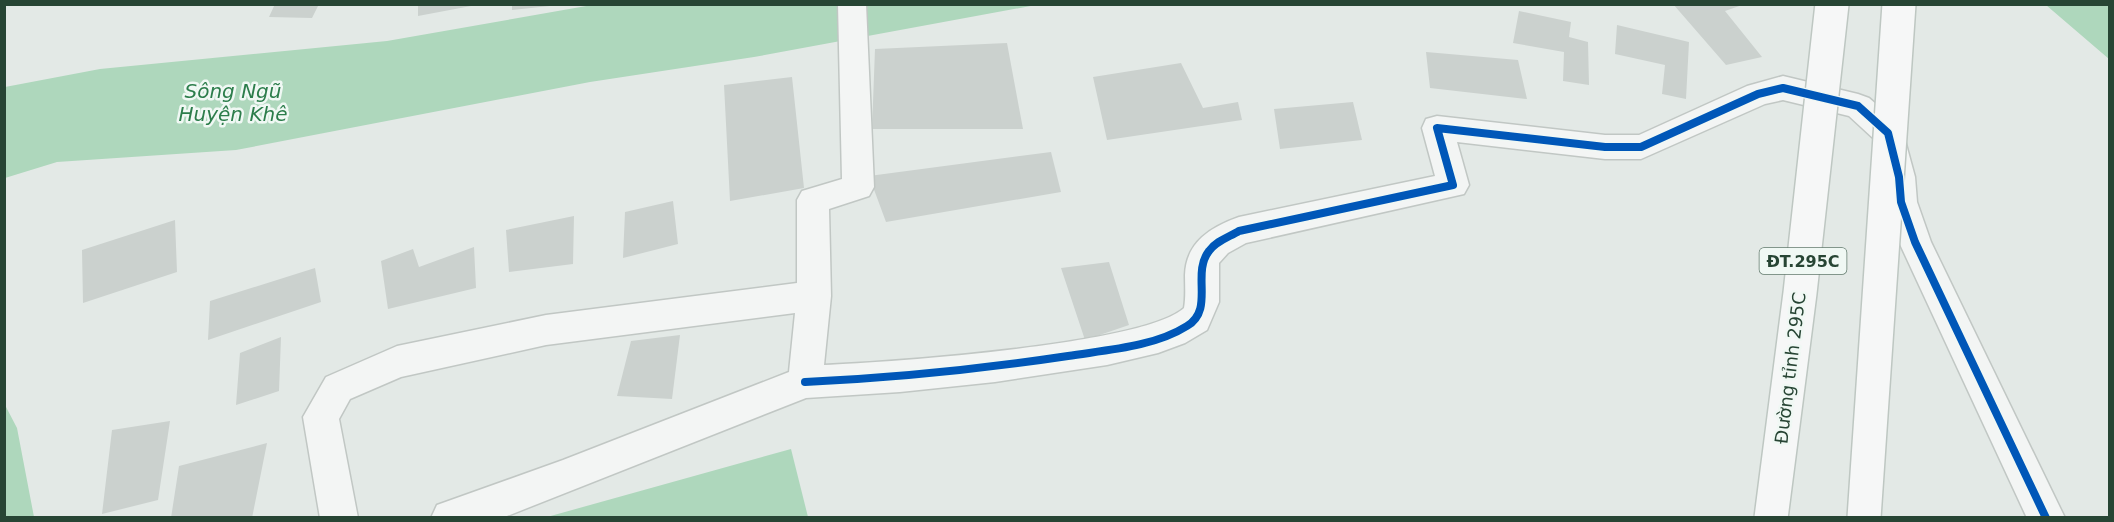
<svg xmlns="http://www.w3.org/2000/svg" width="2114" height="522" font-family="'DejaVu Sans',sans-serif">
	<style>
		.water { fill: #aed7bc }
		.building { fill: #cbd1ce }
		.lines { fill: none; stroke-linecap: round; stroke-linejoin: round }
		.minor-casing { stroke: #c1c7c4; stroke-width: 3 }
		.minor { fill: #f3f5f4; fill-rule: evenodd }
		.primary-bridge-casing { stroke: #bec7c2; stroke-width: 36; stroke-linecap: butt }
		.primary-bridge { stroke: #f6f7f7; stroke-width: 33 }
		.cycleway-casing { stroke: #f0f8f4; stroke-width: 11 }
		.cycleway { stroke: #0057b8; stroke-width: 8 }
		.labels { text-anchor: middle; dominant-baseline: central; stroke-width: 5; stroke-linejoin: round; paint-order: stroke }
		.shield { fill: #f0f8f4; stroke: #637b6e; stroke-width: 1.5 }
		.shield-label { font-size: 16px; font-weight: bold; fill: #274534 }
		.street-label { font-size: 18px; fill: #274534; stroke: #f0f8f4 }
		.water-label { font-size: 20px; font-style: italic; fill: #2c7d4b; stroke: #f0f8f4 }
	</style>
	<rect width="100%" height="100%" fill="#e3e9e6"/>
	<path class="water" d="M 592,5 L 1036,5 L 754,57 L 590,82 L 236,150 L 57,162 L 5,178 L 5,87 L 100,69 L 387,41 Z
		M 2046,5 L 2109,5 L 2109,59 Z
		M 5,405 L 17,428 L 34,517 L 5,517 Z
		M 791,449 L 808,517 L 547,517 Z"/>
	<path class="building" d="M 275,4 L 319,4 L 312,18 L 269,17 Z
		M 418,4 L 471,4 L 471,6 L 418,16 Z
		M 512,4 L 549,4 L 550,6 L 512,10 Z
		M 1673,4 L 1745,4 L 1725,11 L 1762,57 L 1726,65 Z
		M 1519,11 L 1571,22 L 1569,37 L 1588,42 L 1589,85 L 1563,81 L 1564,52 L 1513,43 Z
		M 1617,25 L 1689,42 L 1686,99 L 1662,94 L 1665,65 L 1615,54 Z
		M 1007,43 L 1023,129 L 872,129 L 875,49 Z
		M 1426,52 L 1518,60 L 1527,99 L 1430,88 Z
		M 1181,63 L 1203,108 L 1238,102 L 1242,120 L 1107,140 L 1093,77 Z
		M 792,77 L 804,188 L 730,201 L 724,85 Z
		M 1353,102 L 1362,140 L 1280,149 L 1274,109 Z
		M 1051,152 L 1061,192 L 886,222 L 869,176 Z
		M 673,201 L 678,244 L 623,258 L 625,212 Z
		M 574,216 L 573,264 L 509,272 L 506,230 Z
		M 175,220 L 177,272 L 83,303 L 82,250 Z
		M 474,247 L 476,288 L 388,309 L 381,261 L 413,249 L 419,267 Z
		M 1109,262 L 1129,325 L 1085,340 L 1061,268 Z
		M 315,268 L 321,302 L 208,340 L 210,301 Z
		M 680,335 L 672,399 L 617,396 L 631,341 Z
		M 281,337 L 279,391 L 236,405 L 240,353 Z
		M 170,421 L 158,500 L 102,514 L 112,430 Z
		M 267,443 L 252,518 L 171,518 L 179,466 Z"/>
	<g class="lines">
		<g class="minor-casing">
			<path id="minor" d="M 838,4 L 866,4 L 874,187 L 869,196 L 829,209 L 831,296 L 824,365 C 889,362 1143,345 1184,308 C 1186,297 1185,286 1185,275 C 1186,242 1211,227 1239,217 L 1435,176 L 1422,128 L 1426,119 L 1437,116 L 1605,135 L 1639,135 L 1747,86 L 1783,76 L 1858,94 L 1869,98 L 1899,124 L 1903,133 L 1915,177 L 1917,202 L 1931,242 L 2065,518 L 2027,518 L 1899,242 L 1885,202 L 1883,177 L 1874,139 L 1849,116 L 1783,100 L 1765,104 L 1641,159 L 1605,159 L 1457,142 L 1469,185 L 1464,194 L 1246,243 L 1228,253 L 1219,263 L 1219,302 L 1207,330 L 1185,343 L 1158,353 L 1107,365 L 995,382 L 900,392 L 806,398 L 502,518 L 431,518 L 437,505 L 563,460 L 789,372 L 795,313 L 546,345 L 401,377 L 350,399 L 339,419 L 358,518 L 320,518 L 303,417 L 326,377 L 397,346 L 546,315 L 797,283 L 797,200 L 802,191 L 842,179 Z"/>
		</g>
		<use href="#minor" class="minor"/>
		<g class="primary-bridge-casing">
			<path id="primary-bridge" d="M 1771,518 L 1800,293 L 1832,4
				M 1864,518 L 1899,4"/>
		</g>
		<use href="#primary-bridge" class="primary-bridge"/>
		<g class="cycleway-casing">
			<path id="cycleway" d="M 805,382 C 893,378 981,369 1068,356 C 1106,350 1154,347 1187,326 C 1215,309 1191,274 1209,251 C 1216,241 1229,237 1239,231 L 1453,185 L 1437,128 L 1605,147 L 1641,147 L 1758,94 L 1783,88 L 1858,106 L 1888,133 L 1899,177 L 1901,202 L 1915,242 L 2046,518"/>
		</g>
		<use href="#cycleway" class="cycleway"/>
	</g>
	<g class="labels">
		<rect class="shield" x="1759.5" y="248" width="87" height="26" rx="4.5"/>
		<g class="shield-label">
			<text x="1803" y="261">ĐT.295C</text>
		</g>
		<g class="street-label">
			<text transform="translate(1790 368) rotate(-83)">Đường tỉnh 295C</text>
		</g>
		<g class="water-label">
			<text x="233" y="91">Sông Ngũ<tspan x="233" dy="23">Huyện Khê</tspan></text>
		</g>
	</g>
	<rect width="2114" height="522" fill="none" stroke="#274534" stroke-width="12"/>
</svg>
